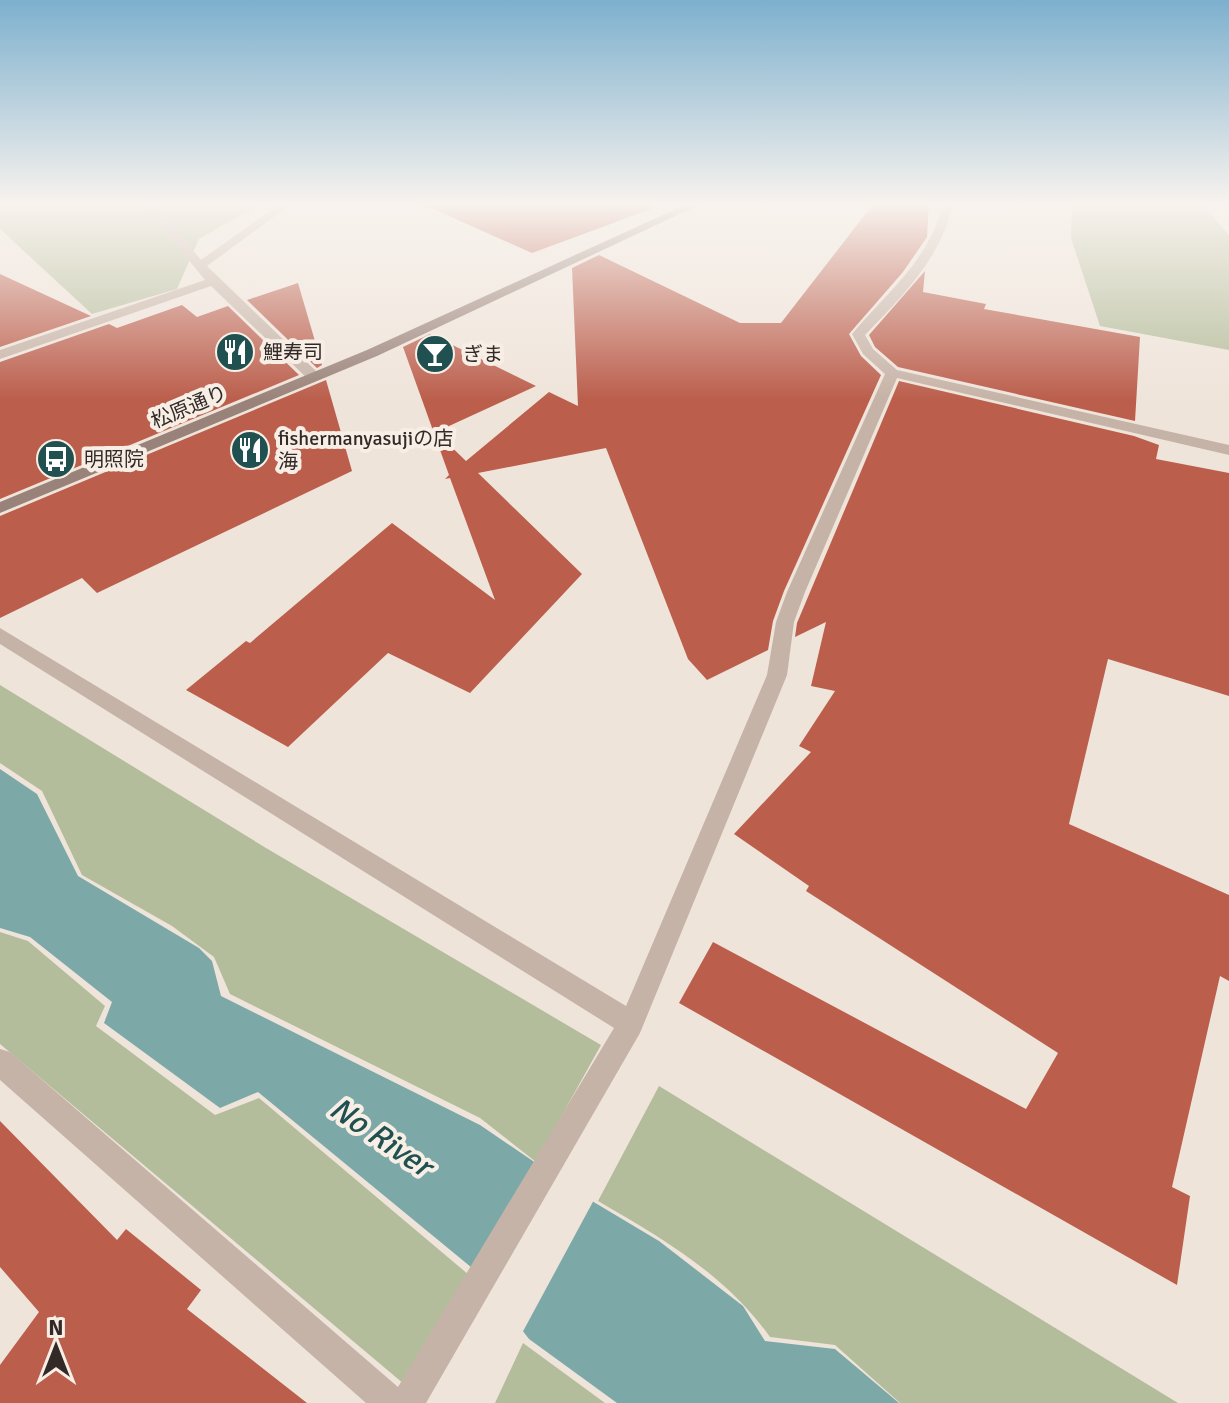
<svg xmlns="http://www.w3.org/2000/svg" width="1229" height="1403" font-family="Signika,'Noto Sans JP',sans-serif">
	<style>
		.green { fill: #b4bd9b }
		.water { fill: #7ca9a8 }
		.pier { fill: #efe4da }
		.building { fill: #bb5e4c }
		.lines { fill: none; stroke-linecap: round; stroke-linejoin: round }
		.street { fill: #c6b3a7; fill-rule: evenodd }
		.secondary { fill: #998279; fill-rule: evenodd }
		.labels { text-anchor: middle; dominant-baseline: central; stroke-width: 8; stroke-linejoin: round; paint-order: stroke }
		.far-poi-label { font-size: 20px; fill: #332a27; stroke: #f7eee6; text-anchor: start }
		.far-street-label { font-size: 20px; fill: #332a27; stroke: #f7eee6 }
		.near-water-label { font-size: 32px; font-style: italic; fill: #205150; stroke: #f7eee6 }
	</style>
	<rect width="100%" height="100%" fill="#efe4da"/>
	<path class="green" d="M 0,203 L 262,203 L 199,239 L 177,289 L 92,314 L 0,229 Z
		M 1201,203 L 1229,235 L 1229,350 L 1100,326 L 1071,238 L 1072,204 Z
		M 0,685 L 266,848 L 601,1045 L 536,1162 L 480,1118 L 230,994 L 214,957 L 172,926 L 82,875 L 42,791 L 0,763 Z
		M 0,932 L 28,941 L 105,1006 L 96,1026 L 215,1115 L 259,1098 L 469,1275 L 404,1384 L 0,1044 Z
		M 659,1086 L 1178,1403 L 900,1403 L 835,1345 L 770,1337 C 725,1274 663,1239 598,1201 Z
		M 523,1343 L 605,1403 L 495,1403 Z"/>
	<path class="water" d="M 0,769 L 37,794 L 78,876 L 199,948 L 212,961 L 221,996 L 480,1125 L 587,1198 L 659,1241 L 743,1306 L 765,1341 L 835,1349 L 899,1403 L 617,1403 L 529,1339 L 477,1272 L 258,1092 L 220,1108 L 104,1023 L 112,1002 L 30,937 L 0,928 Z"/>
	<path class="pier" d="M 541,1162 L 595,1198 L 521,1335 L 476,1277 Z"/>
	<path class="building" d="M 420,203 L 650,203 L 651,209 L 532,253 Z
		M 874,203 L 929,203 L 927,237 L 903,272 L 849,334 L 861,356 L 881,375 L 784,591 L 773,621 L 768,650 L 707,680 L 688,659 L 606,448 L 478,473 L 582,574 L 470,693 L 388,653 L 288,747 L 186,690 L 246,641 L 250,643 L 392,523 L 495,600 L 450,478 L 445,479 L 449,475 L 403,347 L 430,334 L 536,386 L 436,432 L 466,461 L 549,392 L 578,406 L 572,268 L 599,255 L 740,323 L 781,323 Z
		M 925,271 L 923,292 L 986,304 L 984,309 L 1140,337 L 1135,421 L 898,367 L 875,347 L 869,335 Z
		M 0,274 L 91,316 L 0,347 Z
		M 298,283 L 322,365 L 317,368 L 247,300 Z
		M 182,305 L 197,317 L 228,306 L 299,375 L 0,499 L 0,362 L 109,324 L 117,328 Z
		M 326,380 L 352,471 L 97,593 L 82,578 L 0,618 L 0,516 Z
		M 899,381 L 1134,436 L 1159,445 L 1156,459 L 1229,473 L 1229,696 L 1108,659 L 1069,824 L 1229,895 L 1229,981 L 1220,976 L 1172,1187 L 1190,1196 L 1177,1285 L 679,1003 L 713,942 L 1026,1109 L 1058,1053 L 806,891 L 809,886 L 734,834 L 811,752 L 799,746 L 835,691 L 811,686 L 826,622 L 795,637 L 797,623 Z
		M 0,1121 L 117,1240 L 126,1229 L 201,1290 L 187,1309 L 307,1403 L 0,1403 L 0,1365 L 39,1312 L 0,1267 Z"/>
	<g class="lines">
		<path class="street" d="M 142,203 L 153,203 L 201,260 L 281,203 L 293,203 L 207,266 L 318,373 L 318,379 L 308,379 L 211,286 L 0,359 L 0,350 L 205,280 Z
			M 943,203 L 953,203 C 942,257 902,297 865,335 L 873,349 L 897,370 L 1229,445 L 1229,455 L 897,378 L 805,592 L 794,622 L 787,675 L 640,1033 L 426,1403 L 366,1403 L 0,1080 L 0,1049 L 10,1052 L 398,1387 L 614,1028 L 0,644 L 0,628 L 626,1006 L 767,675 L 776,622 L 787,592 L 885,374 L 863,354 L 852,334 C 887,292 930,260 943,203 Z"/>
		<path class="secondary" d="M 689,203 L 703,203 L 377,356 L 0,513 L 0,502 L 367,350 Z"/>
	</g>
	<linearGradient id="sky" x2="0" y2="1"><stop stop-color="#7db0ce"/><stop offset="0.51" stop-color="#f8f3ee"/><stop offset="1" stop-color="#f8f3ee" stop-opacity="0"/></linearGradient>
	<rect width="1229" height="400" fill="url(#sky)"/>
	<defs>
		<g id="restaurant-disc" transform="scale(2)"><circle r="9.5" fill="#205150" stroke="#f7eee6"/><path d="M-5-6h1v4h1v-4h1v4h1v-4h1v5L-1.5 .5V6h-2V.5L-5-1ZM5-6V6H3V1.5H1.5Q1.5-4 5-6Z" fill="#fff"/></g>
		<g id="bar-disc" transform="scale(2)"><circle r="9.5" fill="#205150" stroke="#f7eee6"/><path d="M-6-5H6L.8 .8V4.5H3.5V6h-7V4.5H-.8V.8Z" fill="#fff"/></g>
		<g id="bus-disc" transform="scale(2)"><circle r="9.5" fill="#205150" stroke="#f7eee6"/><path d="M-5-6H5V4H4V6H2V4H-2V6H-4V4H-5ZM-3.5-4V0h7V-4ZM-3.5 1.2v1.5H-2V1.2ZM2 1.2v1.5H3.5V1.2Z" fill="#fff"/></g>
	</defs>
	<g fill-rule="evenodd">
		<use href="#restaurant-disc" x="235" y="352"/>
		<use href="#bar-disc" x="435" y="354"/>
		<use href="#restaurant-disc" x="250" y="450"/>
		<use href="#bus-disc" x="56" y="459"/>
	</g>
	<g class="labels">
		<g class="far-poi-label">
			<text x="263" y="352">鯉寿司</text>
			<text x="463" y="354">ぎま</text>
			<text x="278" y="438">fishermanyasujiの店<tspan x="278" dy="23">海</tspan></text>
			<text x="84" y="459">明照院</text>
		</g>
		<g class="far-street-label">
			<text transform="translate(189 407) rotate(-23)">松原通り</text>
		</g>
		<g class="near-water-label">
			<text transform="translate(381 1137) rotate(34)">No River</text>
		</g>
	</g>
	<g transform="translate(56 1347)" stroke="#f7eee6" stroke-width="6" paint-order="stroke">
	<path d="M0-6L14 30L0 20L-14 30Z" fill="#332a27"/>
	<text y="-12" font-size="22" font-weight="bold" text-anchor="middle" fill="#332a27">N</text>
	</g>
</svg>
